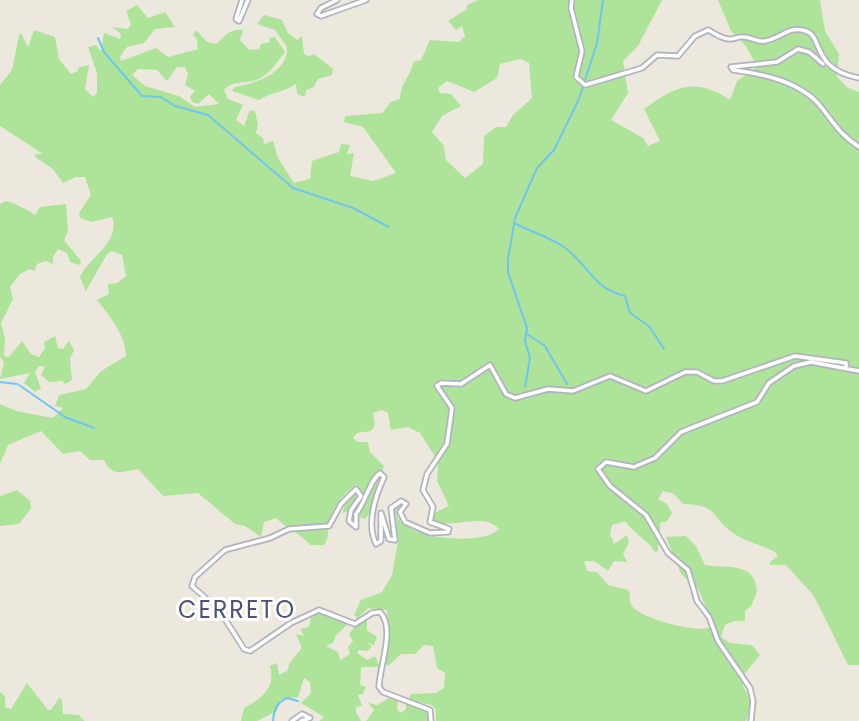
<svg xmlns="http://www.w3.org/2000/svg" width="859" height="721" font-family="Poppins,sans-serif">
	<style>
		.green { fill: #aee499; fill-rule: evenodd }
		.lines { fill: none; stroke-linecap: round; stroke-linejoin: round }
		.stream { stroke: #70c5f0; stroke-width: 2 }
		.minor-casing { stroke: #b1b3bf; stroke-width: 7 }
		.minor { stroke: #fff; stroke-width: 3.5 }
		.labels { text-anchor: middle; dominant-baseline: central; stroke-width: 6; stroke-linejoin: round; paint-order: stroke }
		.quarter-label { font-size: 24px; letter-spacing: 2px; fill: #4b507d; stroke: #fff }
	</style>
	<rect width="100%" height="100%" fill="#ede8dd"/>
	<path class="green" d="M 478,0 L 662,0 L 638,46 L 623,61 L 628,93 L 611,120 L 643,138 L 648,146 L 660,141 L 644,109 C 676,86 695,77 730,100 L 737,81 L 757,67 L 746,46 L 731,31 L 718,0 L 820,0 L 825,31 L 839,54 L 837,77 L 848,88 L 859,92 L 859,665 L 848,665 L 814,596 L 786,565 L 770,565 L 770,562 L 778,556 L 775,552 C 762,545 746,542 733,533 C 709,516 720,505 683,504 L 674,494 L 663,491 L 658,499 L 667,504 L 672,513 L 667,521 L 660,523 C 661,533 658,541 658,551 L 655,552 C 646,538 634,534 625,521 L 612,525 L 610,534 L 614,544 L 627,535 L 629,542 L 623,554 L 627,562 L 614,561 L 608,571 L 594,561 L 584,561 L 587,571 L 597,572 L 608,585 L 628,590 C 632,596 628,601 632,606 C 640,618 698,634 711,627 L 712,621 L 698,589 L 681,574 L 666,537 L 686,536 L 696,546 L 705,565 C 724,569 756,560 757,592 L 751,606 L 745,611 L 745,621 L 734,621 L 725,625 L 721,637 L 730,643 L 752,645 L 760,655 L 742,677 L 743,686 L 752,702 L 746,721 L 436,721 L 436,710 L 432,705 L 408,700 L 411,694 L 436,693 L 444,688 L 445,673 L 437,668 L 433,646 L 424,645 L 415,654 L 401,654 L 388,666 L 385,664 L 389,644 L 387,610 L 368,608 L 358,618 L 354,615 L 361,600 L 382,592 L 392,575 L 398,541 L 395,507 L 404,504 L 397,516 C 407,540 484,546 499,529 C 484,511 451,530 432,521 L 434,513 L 449,506 L 437,481 L 438,461 L 420,433 L 408,427 L 391,430 L 388,413 L 382,410 L 373,413 L 375,425 L 371,431 L 357,433 L 353,438 L 358,442 L 368,442 L 370,452 L 384,466 L 369,514 L 365,519 L 359,517 L 364,505 L 343,513 L 344,506 L 359,488 L 357,484 C 344,492 333,507 329,522 C 327,532 330,536 324,545 L 310,545 C 300,533 287,529 276,518 L 264,522 L 261,537 L 245,526 L 235,524 L 198,493 L 163,496 L 138,469 C 122,472 111,477 104,460 L 90,460 L 80,451 L 63,454 L 41,431 L 8,445 L 0,464 L 0,404 L 16,411 L 53,418 L 63,408 L 55,406 L 59,395 L 86,389 L 101,371 L 126,356 C 126,336 109,315 97,300 L 109,294 L 108,284 L 117,283 L 126,276 L 122,255 L 112,251 L 107,254 L 86,291 L 80,277 C 89,257 121,242 112,217 L 92,222 L 80,218 L 79,213 L 91,195 L 85,177 L 76,177 L 63,183 L 53,169 L 35,157 L 35,154 L 43,154 L 0,126 L 0,85 L 12,70 L 19,35 L 21,33 L 28,47 L 34,30 L 55,37 L 59,59 L 71,74 L 78,71 L 78,68 L 89,65 L 85,89 L 93,97 L 97,93 L 97,73 L 88,47 L 96,45 L 101,51 L 104,33 L 120,39 L 121,34 L 112,27 L 128,29 L 131,24 L 126,11 L 137,5 L 148,18 L 165,12 L 175,27 L 155,29 L 144,43 L 127,47 L 120,57 L 121,61 L 156,48 L 168,57 L 198,49 L 197,39 L 193,35 L 196,30 L 207,42 L 217,44 C 223,37 230,28 243,30 L 240,40 L 249,50 L 259,49 L 261,44 L 270,42 L 270,38 L 275,37 L 285,52 C 277,62 269,76 256,80 C 244,84 233,80 224,90 L 228,99 L 243,105 L 236,120 L 244,126 L 250,110 L 255,111 L 258,125 L 256,133 L 263,138 L 264,144 L 273,141 L 278,158 L 294,183 L 310,179 L 312,161 L 339,152 L 341,144 L 350,145 L 347,154 L 354,153 L 350,176 L 373,181 L 396,173 L 363,127 L 344,122 L 345,116 L 382,113 L 391,102 L 400,99 C 400,83 411,77 413,62 L 421,60 L 430,40 L 459,42 L 465,36 L 462,26 L 456,30 L 448,21 L 467,9 L 467,5 ZM 521,59 L 529,63 L 532,98 L 513,115 L 506,127 L 496,127 L 484,136 L 483,164 L 465,178 L 446,160 L 444,146 L 432,132 L 442,116 L 461,106 L 451,94 L 440,93 L 438,88 L 447,81 L 474,92 L 497,78 L 500,64 ZM 177,67 L 185,67 L 188,74 L 185,85 L 195,91 L 190,96 L 192,102 L 198,104 L 209,94 L 219,104 L 195,107 L 179,96 L 145,86 L 132,75 L 138,69 L 157,70 L 167,81 Z
		M 264,15 L 282,20 L 288,33 L 297,40 L 302,36 L 304,54 L 309,56 L 314,54 L 333,69 L 332,75 L 318,79 L 314,87 L 306,90 L 305,97 L 297,94 L 296,84 C 282,93 271,92 259,100 L 232,91 L 235,87 C 256,83 288,73 287,47 L 275,30 L 257,24 Z
		M 6,201 C 16,204 27,209 35,215 L 40,207 L 66,204 L 68,231 L 64,240 L 81,261 L 80,265 L 70,262 L 67,253 L 58,249 L 53,257 L 53,264 L 46,261 L 37,264 L 35,271 L 30,269 L 20,274 L 10,287 L 13,299 L 1,323 L 5,339 L 4,356 L 9,357 L 22,341 L 31,354 L 39,357 L 45,348 L 44,342 L 55,336 L 58,348 L 63,349 L 69,341 L 74,350 L 70,359 L 72,380 L 65,384 L 62,381 L 49,382 L 41,375 L 45,366 L 39,366 L 35,372 L 41,388 L 35,392 L 24,383 L 30,373 L 0,379 L 4,362 L 0,357 L 0,204 Z
		M 17,490 L 30,501 L 31,508 L 19,524 L 0,526 L 0,496 Z
		M 323,611 L 333,619 L 349,623 L 336,635 L 333,643 L 326,646 L 338,652 L 340,660 L 350,654 L 348,647 L 353,641 L 349,635 L 355,625 L 367,620 L 367,630 L 377,637 L 374,645 L 366,642 L 372,646 L 368,651 L 359,650 L 357,653 L 367,660 L 375,656 L 380,667 L 361,667 L 360,685 L 366,687 L 363,694 L 358,695 L 362,706 L 356,707 L 356,712 L 361,721 L 319,721 L 324,717 L 301,703 L 311,693 L 310,682 L 304,678 L 298,697 L 281,699 L 277,711 L 257,721 L 241,721 L 244,708 C 261,699 276,688 270,666 L 277,663 L 279,675 L 287,671 L 290,662 L 302,648 L 296,634 L 304,636 L 300,629 L 309,627 L 311,618 Z
		M 27,683 L 48,710 L 51,710 L 59,698 L 62,700 L 63,714 L 79,715 L 84,721 L 0,721 L 0,692 L 5,696 L 5,707 L 11,709 Z
		M 393,696 L 398,698 L 397,709 L 401,713 L 406,709 L 406,703 L 428,710 L 430,721 L 366,721 L 374,710 L 368,703 L 377,705 Z"/>
	<g class="lines">
		<path class="stream" d="M 98,38 L 104,52 L 142,96 L 161,97 L 175,106 L 208,115 L 293,188 L 353,208 L 389,227
			M 516,224 C 530,231 548,237 561,245 C 587,261 592,289 625,296 L 630,313 L 649,326 L 664,349
			M 527,334 L 545,346 L 567,384
			M 0,382 L 17,384
			M 19,385 L 65,417 L 94,428
			M 525,387 L 530,358 L 525,341 L 527,328 L 508,272 L 508,259 L 515,218 L 537,168 L 554,150 L 579,99 L 597,43 L 603,0
			M 273,721 C 274,710 276,703 287,698 L 298,701"/>
		<g class="minor-casing">
			<path id="minor" d="M 337,0 L 321,8 L 317,14 L 321,16 L 366,0
				M 572,0 L 571,8 L 582,51 L 576,77 L 585,85 L 642,68 L 657,55 L 678,56 L 695,36 L 708,30 C 714,33 721,38 728,39 C 733,40 738,36 744,37 C 751,37 758,43 765,41 C 782,38 789,25 806,31 C 823,36 811,69 859,78
				M 239,21 L 236,19 L 242,0
				M 239,21 L 248,0
				M 731,67 L 733,70 C 764,74 802,82 822,108 C 836,126 840,134 859,147
				M 731,67 L 777,62 L 798,49 L 809,52 L 823,64
				M 448,532 L 449,529 L 430,522 L 433,507 L 423,490 L 427,474 L 447,444 L 452,408 L 437,386 L 441,383 L 461,384 L 490,365 L 506,394 L 515,398 L 548,389 L 573,391 L 610,376 L 646,391 L 685,372 L 697,372 L 714,381 L 722,381 L 795,356 L 846,363 L 846,368
				M 376,544 C 366,524 375,497 384,477 L 380,473 C 370,480 365,503 356,514 L 356,527 L 349,521 L 351,510 L 361,496 L 356,489 L 341,504 L 329,526 L 289,529 L 270,538 L 225,550 L 195,577 L 192,586 L 220,611 L 244,649 L 250,651 L 291,623 L 319,610 L 355,624 L 372,613 L 380,612 C 396,628 379,668 379,687 L 383,692 L 430,710 L 431,721
				M 376,544 L 381,541 L 381,513 L 389,539 L 395,540 L 391,508 L 401,501 L 406,504 L 400,512 L 405,522 L 430,533 L 448,532
				M 292,721 L 302,714 L 310,718 L 301,721
				M 751,721 L 753,701 L 750,688 L 718,641 L 709,617 L 697,601 L 688,570 L 668,553 L 646,515 L 610,486 L 598,469 L 606,462 L 634,467 L 655,458 L 681,432 L 757,402 L 769,383 L 794,366 L 811,362 L 859,371"/>
		</g>
		<use href="#minor" class="minor"/>
	</g>
	<g class="labels">
		<g class="quarter-label">
			<text x="237" y="609">CERRETO</text>
		</g>
	</g>
</svg>
